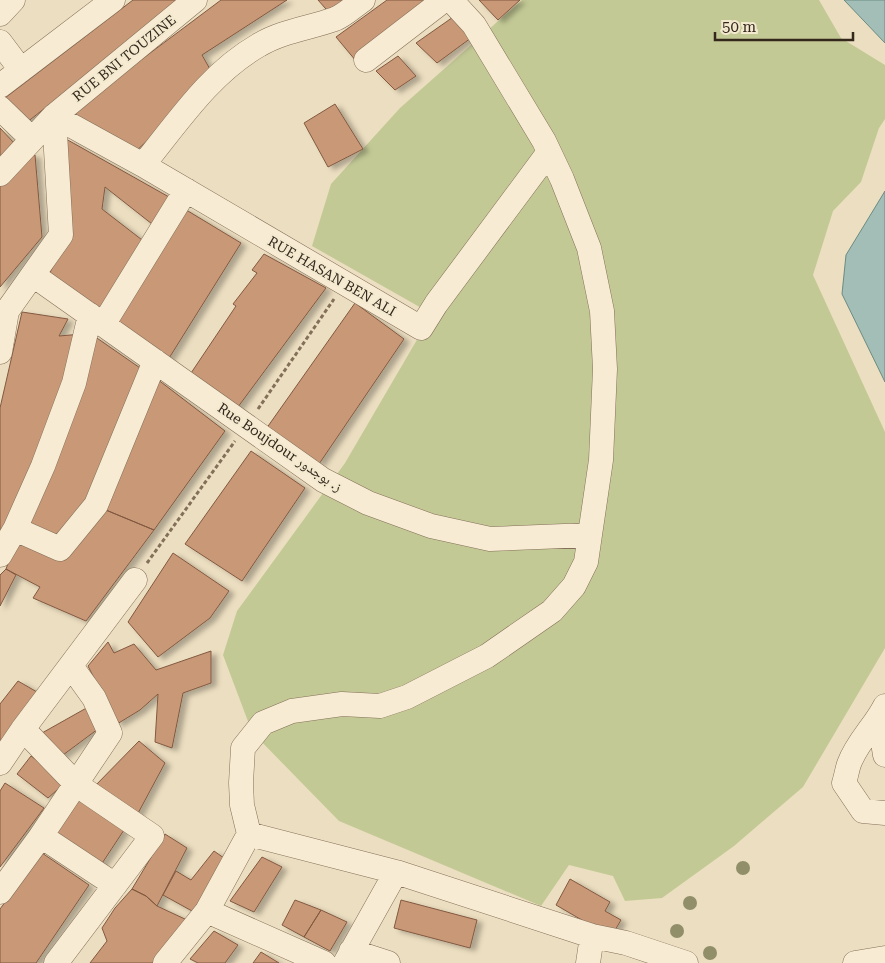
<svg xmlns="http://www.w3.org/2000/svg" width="885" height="963" font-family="'Roboto Serif','Noto Naskh Arabic',serif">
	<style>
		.green { fill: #c3c995 }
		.water { fill: #a3beb6; stroke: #6b8b83 }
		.building { fill: #c89877; stroke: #825940; filter: url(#shadow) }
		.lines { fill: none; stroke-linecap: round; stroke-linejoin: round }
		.minor-casing { stroke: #846f59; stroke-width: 25 }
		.path { stroke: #846f59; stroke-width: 3; stroke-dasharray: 4 2.5; stroke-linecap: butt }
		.minor { stroke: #f7ecd3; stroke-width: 24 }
		.tree { fill: #908f6a }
		.labels { text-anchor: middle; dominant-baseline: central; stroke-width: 4; stroke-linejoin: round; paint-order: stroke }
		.street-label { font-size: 14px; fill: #34281d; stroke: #f3e9cf }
	</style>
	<defs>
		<filter id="shadow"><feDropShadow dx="5.5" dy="3" stdDeviation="2.5" flood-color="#0004"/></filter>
	</defs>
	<rect width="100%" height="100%" fill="#ecdec0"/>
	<path class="green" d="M 522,0 L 819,0 L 841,38 L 885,65 L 885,119 L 879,128 L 861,182 L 833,211 L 813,275 L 885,432 L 885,648 L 803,787 L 734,846 L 662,898 L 625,901 L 613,876 L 569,865 L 541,906 L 339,821 L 252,732 L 223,655 L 237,611 L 345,463 L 432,314 L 312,246 L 331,184 L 400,108 Z"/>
	<path class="water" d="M 844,0 L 885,0 L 885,43 Z
		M 885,191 L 885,382 L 842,294 L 846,255 Z"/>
	<path class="building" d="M 133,0 L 182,0 L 26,123 L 1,101 Z
		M 221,0 L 287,0 L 202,55 L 215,78 L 135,152 L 70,113 Z
		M 318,0 L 356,0 L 333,17 Z
		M 387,0 L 432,0 L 356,61 L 336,37 Z
		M 479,0 L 520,0 L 498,20 Z
		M 456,15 L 475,35 L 437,63 L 416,43 Z
		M 398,56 L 416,76 L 395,90 L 376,71 Z
		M 335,104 L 363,149 L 328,167 L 304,123 Z
		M 0,128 L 15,144 L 0,161 Z
		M 66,139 L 169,197 L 152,224 L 105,187 L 102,209 L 146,243 L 99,314 L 48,277 L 69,232 Z
		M 24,154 L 35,155 L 42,237 L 0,287 L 0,181 Z
		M 183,208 L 241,243 L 166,363 L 114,326 Z
		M 264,254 L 326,288 L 235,411 L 187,379 L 236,306 L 233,304 L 257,273 L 252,270 Z
		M 355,303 L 404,339 L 319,464 L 266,429 Z
		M 22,312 L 68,319 L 59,336 L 82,334 L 0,548 L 0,408 Z
		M 94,336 L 143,370 L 94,498 L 65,538 L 23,523 Z
		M 157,379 L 225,431 L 154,530 L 101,508 Z
		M 251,451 L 305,488 L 242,581 L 185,544 Z
		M 101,508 L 154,530 L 86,621 L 33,598 L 40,587 L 6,569 L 16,542 L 63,557 Z
		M 173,553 L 229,591 L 210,618 L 158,657 L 128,622 Z
		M 6,569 L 16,575 L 0,606 L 0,575 Z
		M 108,642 L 114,653 L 134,644 L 156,670 L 211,651 L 211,683 L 183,693 L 172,748 L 155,742 L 158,694 L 140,710 L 117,724 L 88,666 Z
		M 18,681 L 37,692 L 0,743 L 0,704 Z
		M 90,706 L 102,726 L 59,758 L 42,733 Z
		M 139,741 L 165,763 L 136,817 L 93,788 Z
		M 31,756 L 66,782 L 48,798 L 17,774 Z
		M 5,783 L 44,808 L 0,867 L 0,791 Z
		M 80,798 L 124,830 L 97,871 L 52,838 Z
		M 165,834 L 187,848 L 157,906 L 146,896 L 132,889 Z
		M 214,851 L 231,863 L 192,911 L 163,895 L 176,871 L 191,880 Z
		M 42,853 L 89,885 L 36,963 L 0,963 L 0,909 Z
		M 262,857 L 282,867 L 254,912 L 230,901 Z
		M 570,879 L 610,902 L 605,911 L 621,920 L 611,937 L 556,905 Z
		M 132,889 L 146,896 L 157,906 L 187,920 L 153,963 L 90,963 L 107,941 L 102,928 L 115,908 Z
		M 295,900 L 321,910 L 304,937 L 282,925 Z
		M 401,900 L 477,920 L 470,948 L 394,928 Z
		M 321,910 L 347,922 L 330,951 L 304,937 Z
		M 214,931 L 238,945 L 225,963 L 198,963 L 190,959 Z
		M 261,952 L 279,963 L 253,963 Z"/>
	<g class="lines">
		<g class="minor-casing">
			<path id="minor" d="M 0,14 L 13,0
				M 0,42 L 21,70
				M 366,60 L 444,0
				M 0,86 L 113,0
				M 0,108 L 32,139
				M 54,116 L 143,165 L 421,328 L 436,304 L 549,152
				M 143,165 C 178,122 210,73 259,45 C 282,31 310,28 335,19 C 345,15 354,6 363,0
				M 0,174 L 54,116 L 195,0
				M 33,275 L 323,480 L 368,503 L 431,526 L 490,539 L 589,535
				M 103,325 L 186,190
				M 0,352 L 7,311 L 61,235 L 54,116
				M 15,529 L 60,549 L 96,505 L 155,361
				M 0,555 L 15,529 L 43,466 L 74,383 L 90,315
				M 885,706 C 875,726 857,742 849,764 C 847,770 846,777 844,783 L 863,811 L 885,813
				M 879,717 L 885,755
				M 23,729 L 77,785 L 152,836 L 56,963
				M 0,763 L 23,729 L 135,580
				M 249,834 L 242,805 L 241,783 L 243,748 L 263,723 L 292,711 L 342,704 L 380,706 L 407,697 L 487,656 L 552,611 L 574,586 L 586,562 L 601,460 L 605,369 L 602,311 L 589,248 L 562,179 L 544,141 L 474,25 L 451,0
				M 41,836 L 115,885
				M 0,892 L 41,836 L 110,733 L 94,698 L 71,666
				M 207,911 L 324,963
				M 351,951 L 388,963
				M 165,963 L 207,911 L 249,834 L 396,872 L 592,936 L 626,943 L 686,963
				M 345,963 L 396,872
				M 588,963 L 592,936
				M 855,963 L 885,958"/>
		</g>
		<path class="path" d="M 258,409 L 334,299
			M 147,563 L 235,441"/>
		<use href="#minor" class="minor"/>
	</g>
	<g class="tree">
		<circle cx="743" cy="868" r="7"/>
		<circle cx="690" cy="903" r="7"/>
		<circle cx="677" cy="931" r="7"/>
		<circle cx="710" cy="953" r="7"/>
	</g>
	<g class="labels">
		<g class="street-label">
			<text transform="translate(124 58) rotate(-39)">RUE BNI TOUZINE</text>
			<text transform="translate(332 276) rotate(30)">RUE HASAN BEN ALI</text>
			<text transform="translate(280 447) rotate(34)">Rue Boujdour ز. بوجدور</text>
		</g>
	</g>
	<path d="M715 32v8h138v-8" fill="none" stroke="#34281d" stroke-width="2.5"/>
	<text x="722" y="32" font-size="15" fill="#34281d" stroke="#f3e9cf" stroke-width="4" paint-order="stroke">50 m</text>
</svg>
